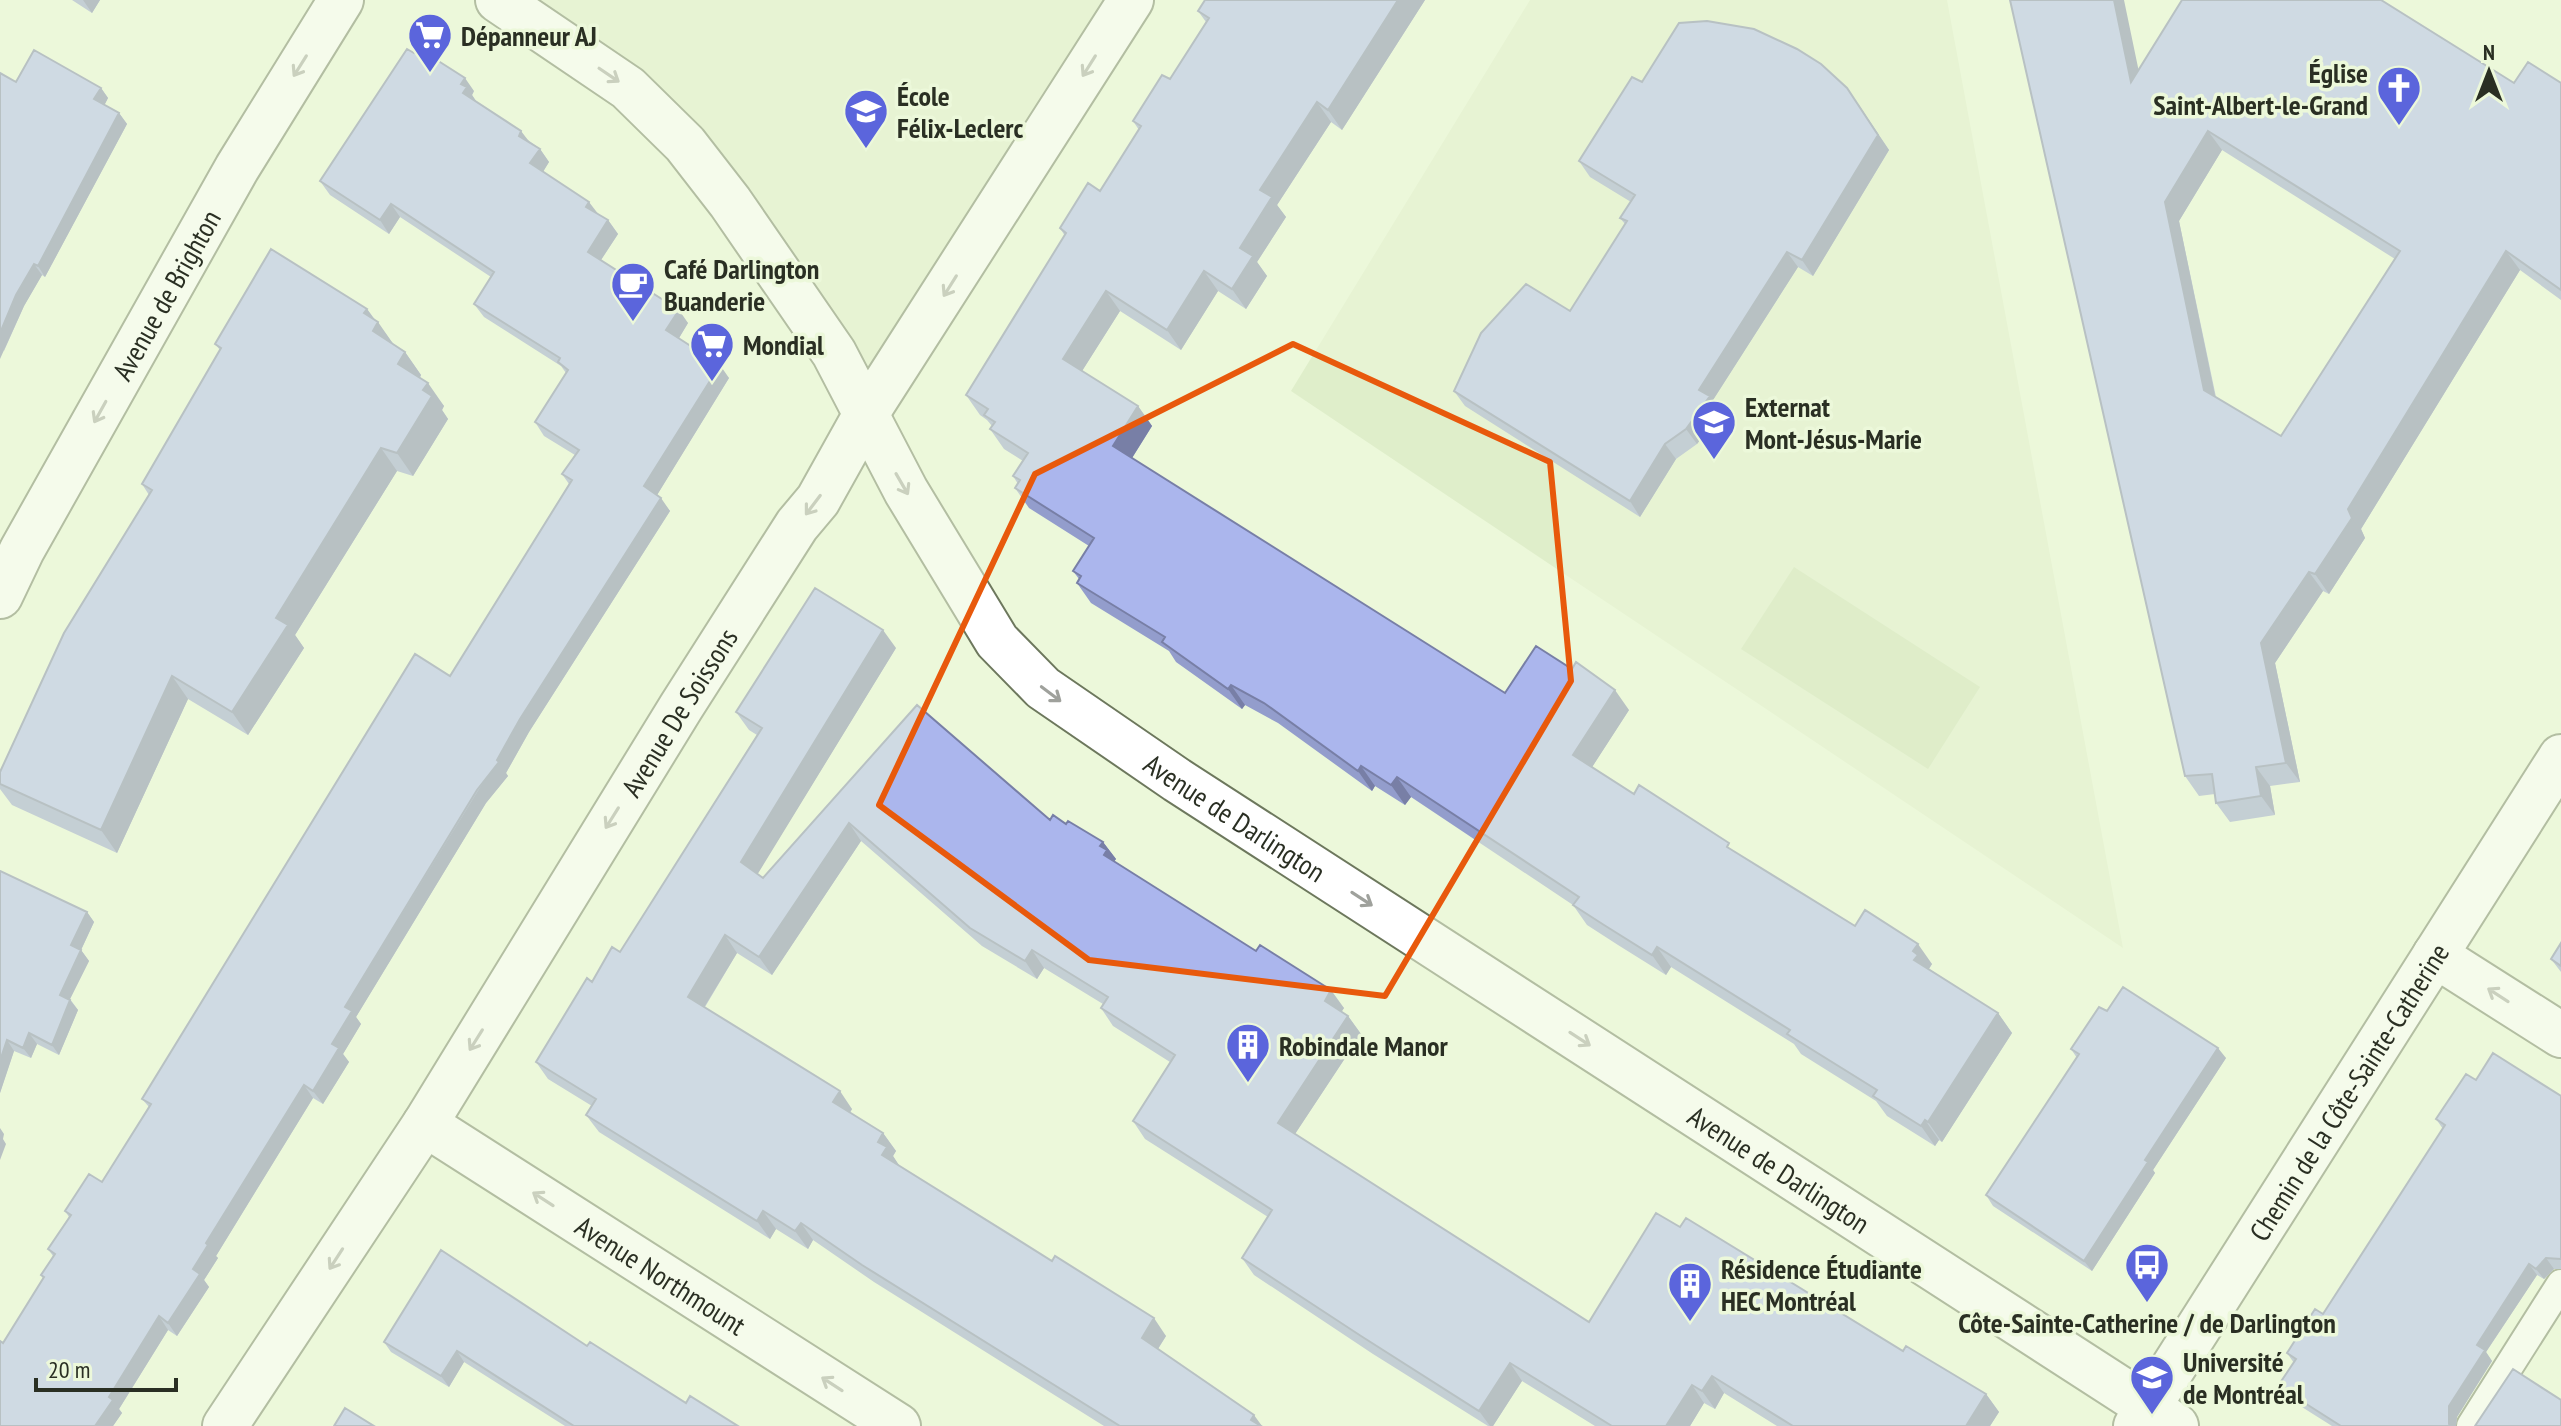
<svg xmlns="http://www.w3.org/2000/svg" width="2561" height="1426" font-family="'PT Sans Narrow',sans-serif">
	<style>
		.built { fill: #dfeeca }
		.green { fill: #cee0b4 }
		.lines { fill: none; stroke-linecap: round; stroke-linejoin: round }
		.service-casing { stroke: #6d785d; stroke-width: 32 }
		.minor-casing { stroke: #6d785d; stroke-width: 48 }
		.tertiary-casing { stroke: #6d785d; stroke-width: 48 }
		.secondary-casing { stroke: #6d785d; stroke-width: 48 }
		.service { stroke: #fff; stroke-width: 28 }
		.minor { stroke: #fff; stroke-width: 44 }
		.tertiary { stroke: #fff; stroke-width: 44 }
		.secondary { stroke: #fff; stroke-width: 44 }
		.wall { fill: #939dcc; fill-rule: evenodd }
		.shaded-wall { fill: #787fa6 }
		.building { fill: #abb6ed; stroke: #787fa6; stroke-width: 2; fill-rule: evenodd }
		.oneway { stroke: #9fa19c }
		.marked { fill: none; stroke: #e8590c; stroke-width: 6; stroke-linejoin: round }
		.labels { text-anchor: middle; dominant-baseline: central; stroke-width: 7; stroke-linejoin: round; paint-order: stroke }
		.poi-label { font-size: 28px; font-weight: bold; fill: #2a2f23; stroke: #ecf8da; text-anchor: start }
		.street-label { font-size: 28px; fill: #2a2f23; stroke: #ecf8da }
	</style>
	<rect width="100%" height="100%" fill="#ecf8da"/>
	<path class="built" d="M 519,0 L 1123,0 L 869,407 L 755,213 Z
		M 1530,0 L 1947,0 L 2123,948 L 1291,391 Z"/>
	<path class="green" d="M 1794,567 L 1980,687 L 1928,769 L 1741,649 Z"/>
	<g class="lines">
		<g class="service-casing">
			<path id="service" d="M 2471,1426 L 2561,1284"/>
		</g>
		<g class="minor-casing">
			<g id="minor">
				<path id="s1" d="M 0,596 L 22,550 L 237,168 L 341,0"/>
				<path d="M 2435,955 L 2561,1035"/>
				<path id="s2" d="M 425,1124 L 898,1426"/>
				<path d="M 2148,1407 L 2176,1426"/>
				<path id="s3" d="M 225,1426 L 425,1124 L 681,707 L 797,525 L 818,500 L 866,414 L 1131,0"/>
			</g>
		</g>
		<g class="tertiary-casing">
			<g id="tertiary">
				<path id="s4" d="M 498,0 L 628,88 L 685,144 L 730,202 L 834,353 L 906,491 L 997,641 L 1043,688 L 1177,780 L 2148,1407"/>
			</g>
		</g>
		<g class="secondary-casing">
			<g id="secondary">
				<path id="s5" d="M 2136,1426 L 2561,757"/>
			</g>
		</g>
		<use href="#service" class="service"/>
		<use href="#minor" class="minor"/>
		<use href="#tertiary" class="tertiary"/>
		<use href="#secondary" class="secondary"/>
	</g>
	<path class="wall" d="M 72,0 L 100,0 L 92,13 Z
		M 1205,0 L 1425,0 L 1342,130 L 1331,122 L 1277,205 L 1286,217 L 1257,262 L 1267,276 L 1246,309 L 1218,291 L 1181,350 L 1120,311 L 1082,371 L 1138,406 L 1152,426 L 1132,458 L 1505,693 L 1629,710 L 1592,767 L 1634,794 L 1735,852 L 1855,926 L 1932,964 L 1929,969 L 1998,1013 L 2012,1033 L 1942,1142 L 1939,1140 L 1935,1146 L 1887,1116 L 1876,1101 L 1801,1054 L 1794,1044 L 1671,967 L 1666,975 L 1618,945 L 1587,925 L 1573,905 L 1411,797 L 1405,805 L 1375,786 L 1372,791 L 1278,723 L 1245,705 L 1242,709 L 1176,662 L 1169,651 L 1091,603 L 1077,583 L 1079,579 L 1073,571 L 1089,546 L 1029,508 L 1015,488 L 1018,484 L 1013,476 L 1023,461 L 1004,449 L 990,429 L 992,426 L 987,420 L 980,415 L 966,395 L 1065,236 L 1060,228 L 1100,191 L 1139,130 L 1133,121 L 1170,79 L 1206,22 L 1198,11 Z
		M 2138,70 L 2514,83 L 2561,83 L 2561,300 L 2520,270 L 2361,529 L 2365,538 L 2329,594 L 2323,591 L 2275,663 L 2300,782 L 2270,786 L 2275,815 L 2230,822 L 2216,803 L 2215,794 L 2199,796 L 2185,776 ZM 2222,150 L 2395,259 L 2281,436 L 2216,397 L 2179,221 Z
		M 16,82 L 101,88 L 108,98 L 104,105 L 119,113 L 127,124 L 45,277 L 42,275 L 24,306 L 4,351 Z
		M 1642,82 L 1858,104 L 1889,150 L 1813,276 L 1798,267 L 1713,400 L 1721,412 L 1697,444 L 1676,459 L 1640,517 L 1465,406 L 1454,391 L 1570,311 L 1625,224 L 1620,218 L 1631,202 L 1590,177 L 1579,161 Z
		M 474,91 L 472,95 L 476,101 L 540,149 L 549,162 L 543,171 L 598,214 L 608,220 L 618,234 L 601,260 L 688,323 L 679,338 L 729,378 L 657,495 L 670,511 L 529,732 L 506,773 L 508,776 L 486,803 L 356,1017 L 361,1024 L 343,1054 L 349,1062 L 323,1104 L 313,1098 L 216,1256 L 218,1258 L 204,1280 L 209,1287 L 177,1336 L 168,1330 L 119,1409 L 122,1413 L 113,1426 L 0,1426 L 3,1343 L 43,1279 L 41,1275 L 53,1256 L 48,1249 L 69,1217 L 65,1211 L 102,1182 L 149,1107 L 142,1099 L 450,676 L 569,484 L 562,474 L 575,455 L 544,436 L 535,422 L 566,373 L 561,366 L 484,317 L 474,304 L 491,277 L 400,217 L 389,234 L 330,195 L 320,181 Z
		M 367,309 L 394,345 L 405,352 L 421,375 L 420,378 L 444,406 L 442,410 L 448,419 L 413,476 L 397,471 L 295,635 L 304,648 L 248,735 L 188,699 L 117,853 L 12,805 L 0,789 L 0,772 L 149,495 L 142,484 L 220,350 L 215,344 Z
		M 896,648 L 757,874 L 763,878 L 917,705 L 1050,820 L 1066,824 L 1103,842 L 1116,859 L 1114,861 L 1344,1008 L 1341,1012 L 1348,1016 L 1361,1034 L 1295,1134 L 1589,1322 L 1680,1227 L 1903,1351 L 1986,1394 L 1999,1412 L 1990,1426 L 1777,1426 L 1724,1393 L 1715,1409 L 1704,1403 L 1690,1426 L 1595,1426 L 1522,1381 L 1493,1426 L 1488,1426 L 1373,1354 L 1254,1275 L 1242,1258 L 1268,1217 L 1145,1139 L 1133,1121 L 1170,1062 L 1113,1026 L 1101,1008 L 1103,1004 L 1044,968 L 1037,979 L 982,946 L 861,841 L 772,975 L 737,953 L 705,1007 L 852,1109 L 850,1113 L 883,1133 L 896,1151 L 893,1156 L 899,1166 L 1166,1336 L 1158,1349 L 1262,1426 L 1104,1426 L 874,1282 L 813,1240 L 808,1249 L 776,1229 L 770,1239 L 599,1132 L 586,1115 L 592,1106 L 548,1079 L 536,1062 L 592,982 L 620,952 L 757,735 L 749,730 L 736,712 Z
		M 0,871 L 87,912 L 94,922 L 81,950 L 89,961 L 70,999 L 78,1010 L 59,1055 L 37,1044 L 31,1058 L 14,1051 L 0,1093 Z
		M 2561,943 L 2561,972 L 2551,959 Z
		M 2107,1011 L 2226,1058 L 2153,1170 L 2155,1173 L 2092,1271 L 1993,1206 L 1986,1195 L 2077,1058 L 2071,1049 Z
		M 2476,1080 L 2561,1096 L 2561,1269 L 2554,1269 L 2544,1279 L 2537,1275 L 2486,1352 L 2492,1361 L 2457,1417 L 2456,1426 L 2332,1426 L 2286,1397 L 2278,1386 L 2294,1363 L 2287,1353 L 2323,1314 L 2443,1129 L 2436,1119 Z
		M 384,1342 L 587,1346 L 686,1403 L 738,1426 L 565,1426 L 464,1362 L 449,1387 L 391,1352 Z"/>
	<path class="shaded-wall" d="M 83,0 L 100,0 L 92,13 Z
		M 1398,0 L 1425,0 L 1342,130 L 1328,110 Z
		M 2114,0 L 2124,0 L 2145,101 L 2131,82 Z
		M 465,78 L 474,91 L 472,95 L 476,101 L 463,93 L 461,84 Z
		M 101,88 L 108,98 L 102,110 L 94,99 Z
		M 1317,102 L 1331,122 L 1277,205 L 1286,217 L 1257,262 L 1267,276 L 1246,309 L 1232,289 L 1240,248 L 1260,190 Z
		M 1858,104 L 1889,150 L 1813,276 L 1802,260 Z
		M 119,113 L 127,124 L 45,277 L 38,266 Z
		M 521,131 L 531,144 L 519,136 Z
		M 2208,131 L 2222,150 L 2179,221 L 2218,410 L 2204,390 L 2165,202 Z
		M 540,149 L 549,162 L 540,177 L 530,163 Z
		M 589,202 L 599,215 L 586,207 Z
		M 391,204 L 400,217 L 389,234 L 380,220 Z
		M 608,220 L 618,234 L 597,266 L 588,252 Z
		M 2506,251 L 2520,270 L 2361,529 L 2365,538 L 2329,594 L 2315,574 L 2348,509 Z
		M 1787,252 L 1798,267 L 1713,400 L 1721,412 L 1697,444 L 1686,429 L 1699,390 Z
		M 34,264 L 42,275 L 24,306 L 0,359 L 0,333 L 16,295 Z
		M 1204,271 L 1218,291 L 1181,350 L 1167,330 Z
		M 1106,291 L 1120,311 L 1077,379 L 1063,359 Z
		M 367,309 L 377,323 L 378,322 L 394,345 L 373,331 L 364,313 Z
		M 679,310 L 688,323 L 676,343 L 666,330 Z
		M 405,352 L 421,375 L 414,387 L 398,364 Z
		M 720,365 L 729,378 L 654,500 L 644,486 Z
		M 428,383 L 444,406 L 442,410 L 448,419 L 413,476 L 397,453 L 423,390 Z
		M 1138,406 L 1152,426 L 1127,466 L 1113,446 Z
		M 1665,444 L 1676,459 L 1640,517 L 1630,501 Z
		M 381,448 L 397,471 L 295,635 L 304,648 L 248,735 L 232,712 L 276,618 Z
		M 661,498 L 670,511 L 529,732 L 506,773 L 508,776 L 486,803 L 356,1017 L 361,1024 L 343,1054 L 349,1062 L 323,1104 L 313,1091 L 345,1007 L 497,760 L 520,719 Z
		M 2309,572 L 2323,591 L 2275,663 L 2300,782 L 2286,763 L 2261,643 Z
		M 883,630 L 896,648 L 754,880 L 741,862 Z
		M 172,676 L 188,699 L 117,853 L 101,830 Z
		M 1231,685 L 1245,705 L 1242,709 L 1228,689 Z
		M 1615,690 L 1629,710 L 1587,775 L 1573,755 Z
		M 1361,766 L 1375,786 L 1372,791 L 1358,771 Z
		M 2256,767 L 2270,786 L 2275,815 L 2261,796 Z
		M 1397,777 L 1411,797 L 1405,805 L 1391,785 Z
		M 849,823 L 861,841 L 772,975 L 759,957 Z
		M 1103,842 L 1116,859 L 1114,862 L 1104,855 L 1100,846 Z
		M 87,912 L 94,922 L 81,950 L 89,961 L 67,1005 L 60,995 L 71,945 Z
		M 725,935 L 737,953 L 700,1014 L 688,997 Z
		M 1918,944 L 1932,964 L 1928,970 L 1914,960 L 1913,951 Z
		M 1657,947 L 1671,967 L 1666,975 L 1652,955 Z
		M 1032,950 L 1044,968 L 1037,979 L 1025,961 Z
		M 1331,990 L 1344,1008 L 1337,1019 L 1325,1001 Z
		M 70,1000 L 78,1010 L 59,1055 L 52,1045 Z
		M 1998,1013 L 2012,1033 L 1942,1142 L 1928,1122 Z
		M 1348,1016 L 1361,1034 L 1291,1140 L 1278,1123 Z
		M 29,1033 L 37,1044 L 31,1058 L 23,1048 Z
		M 7,1040 L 14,1051 L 0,1093 L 0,1061 Z
		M 2218,1048 L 2226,1058 L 2153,1170 L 2155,1173 L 2092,1271 L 2084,1261 L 2145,1160 Z
		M 304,1085 L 313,1098 L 216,1256 L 218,1258 L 204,1280 L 209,1287 L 177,1336 L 168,1323 L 206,1243 Z
		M 840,1091 L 852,1109 L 845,1120 L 833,1102 Z
		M 1925,1120 L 1939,1140 L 1935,1146 L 1921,1126 Z
		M 0,1128 L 4,1134 L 3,1139 L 6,1144 L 0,1160 Z
		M 883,1133 L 896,1151 L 893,1156 L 899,1165 L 894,1173 L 882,1155 L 878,1142 Z
		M 763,1211 L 776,1229 L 770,1239 L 757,1221 Z
		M 801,1223 L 813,1240 L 808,1249 L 795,1231 Z
		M 2546,1258 L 2554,1269 L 2544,1279 L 2536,1269 Z
		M 2529,1264 L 2537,1275 L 2486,1352 L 2492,1361 L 2457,1417 L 2456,1426 L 2450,1426 L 2449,1424 L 2449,1406 L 2477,1345 Z
		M 159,1316 L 168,1330 L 119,1409 L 122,1413 L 113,1426 L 95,1426 L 109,1397 Z
		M 1154,1318 L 1166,1336 L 1154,1355 L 1142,1338 Z
		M 457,1351 L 464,1362 L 449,1387 L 441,1376 Z
		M 1510,1363 L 1522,1381 L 1493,1426 L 1490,1426 L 1479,1411 Z
		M 1712,1376 L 1724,1393 L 1715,1409 L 1702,1391 Z
		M 1692,1385 L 1704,1403 L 1690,1426 L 1666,1426 Z
		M 1986,1394 L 1999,1412 L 1990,1426 L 1966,1426 Z
		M 1254,1415 L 1262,1426 L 1251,1420 Z"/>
	<path class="building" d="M 1205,0 L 1398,0 L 1328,110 L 1317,102 L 1260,190 L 1272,197 L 1240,248 L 1253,256 L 1232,289 L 1204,271 L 1167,330 L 1106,291 L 1063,359 L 1138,406 L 1113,446 L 1505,693 L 1536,646 L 1572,669 L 1576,662 L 1615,690 L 1573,755 L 1634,794 L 1639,785 L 1729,843 L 1727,847 L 1855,926 L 1865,910 L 1918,944 L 1913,951 L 1918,955 L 1914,960 L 1998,1013 L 1928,1122 L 1925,1120 L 1921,1126 L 1873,1096 L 1877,1090 L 1787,1034 L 1790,1030 L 1657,947 L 1652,955 L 1604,925 L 1573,905 L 1579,897 L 1397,777 L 1391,785 L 1361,766 L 1358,771 L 1264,703 L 1231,685 L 1228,689 L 1162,642 L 1165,637 L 1077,583 L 1081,576 L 1073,571 L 1094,538 L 1015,488 L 1020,480 L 1013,476 L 1028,453 L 990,429 L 995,422 L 984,415 L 988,409 L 966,395 L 1066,233 L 1060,228 L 1088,183 L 1100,191 L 1141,126 L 1133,121 L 1162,75 L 1170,79 L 1209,18 L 1198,11 Z
		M 2010,0 L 2114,0 L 2131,82 L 2182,0 L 2381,0 L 2514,83 L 2528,62 L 2561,83 L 2561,290 L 2506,251 L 2348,509 L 2352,518 L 2315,574 L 2309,572 L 2261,643 L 2286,763 L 2256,767 L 2261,796 L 2216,803 L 2212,774 L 2185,776 ZM 2208,131 L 2400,251 L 2281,436 L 2204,390 L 2165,202 Z
		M 1707,21 L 1754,29 L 1797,49 L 1821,64 L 1847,88 L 1878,135 L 1802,260 L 1787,252 L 1699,390 L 1710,396 L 1686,429 L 1665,444 L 1630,501 L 1454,391 L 1481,333 L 1526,284 L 1570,311 L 1627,221 L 1620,218 L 1635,195 L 1579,161 L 1632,77 L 1642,82 L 1679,23 Z
		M 418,48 L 465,78 L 461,84 L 467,87 L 463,93 L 521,131 L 519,136 L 540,149 L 530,163 L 589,202 L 586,207 L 608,220 L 588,252 L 679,310 L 666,330 L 720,365 L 644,486 L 661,498 L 520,719 L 497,760 L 499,762 L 477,790 L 345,1007 L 352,1011 L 332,1044 L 339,1048 L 313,1091 L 304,1085 L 206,1243 L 208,1245 L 193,1269 L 200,1274 L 168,1323 L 159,1316 L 109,1397 L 113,1400 L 95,1426 L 0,1426 L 0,1341 L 3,1343 L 44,1277 L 41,1275 L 55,1254 L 48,1249 L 71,1215 L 65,1211 L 89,1174 L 102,1182 L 151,1104 L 142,1099 L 415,654 L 450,676 L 572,480 L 562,474 L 579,450 L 535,422 L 568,370 L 558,362 L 560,358 L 474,304 L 494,272 L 391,204 L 380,220 L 320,181 L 407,49 L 414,53 Z
		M 34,50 L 101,88 L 94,99 L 119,113 L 38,266 L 34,264 L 16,295 L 0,333 L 0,73 L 16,82 Z
		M 271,249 L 367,309 L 364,313 L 378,322 L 373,331 L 405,352 L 398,364 L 428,383 L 423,390 L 432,396 L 397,453 L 381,448 L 276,618 L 288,625 L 232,712 L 172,676 L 101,830 L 0,784 L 0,772 L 64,633 L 152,490 L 142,484 L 221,348 L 215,344 Z
		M 815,588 L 883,630 L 741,862 L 763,878 L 917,705 L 1050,820 L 1053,815 L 1066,824 L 1068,821 L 1103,842 L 1100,846 L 1107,850 L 1104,855 L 1256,951 L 1260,945 L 1331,990 L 1325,1001 L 1348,1016 L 1278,1123 L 1589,1322 L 1656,1213 L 1680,1227 L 1686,1218 L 1903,1351 L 1906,1346 L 1986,1394 L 1966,1426 L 1793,1426 L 1712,1376 L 1702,1391 L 1692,1385 L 1666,1426 L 1612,1426 L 1510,1363 L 1479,1411 L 1361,1336 L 1242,1258 L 1272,1210 L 1133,1121 L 1175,1055 L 1101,1008 L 1108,997 L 1032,950 L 1025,961 L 970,928 L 849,823 L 759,957 L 725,935 L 688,997 L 840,1091 L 833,1102 L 883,1133 L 878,1142 L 887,1147 L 882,1155 L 1052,1261 L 1055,1256 L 1154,1318 L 1142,1338 L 1254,1415 L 1251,1420 L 1261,1426 L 1120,1426 L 862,1265 L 801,1223 L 795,1231 L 763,1211 L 757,1221 L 586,1115 L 596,1099 L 536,1062 L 587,978 L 592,982 L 612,947 L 620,952 L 762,728 L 736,712 Z
		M 0,871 L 87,912 L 71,945 L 81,950 L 60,995 L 70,1000 L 52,1045 L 29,1033 L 23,1048 L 7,1040 L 0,1061 Z
		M 2561,943 L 2561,966 L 2551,959 Z
		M 2123,987 L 2218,1048 L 2145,1160 L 2148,1162 L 2084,1261 L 1986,1195 L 2079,1054 L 2071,1049 L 2099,1007 L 2107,1011 Z
		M 2493,1053 L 2561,1096 L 2561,1259 L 2546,1258 L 2536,1269 L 2529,1264 L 2477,1345 L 2485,1350 L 2449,1406 L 2449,1424 L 2452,1426 L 2341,1426 L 2278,1386 L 2296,1359 L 2287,1353 L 2315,1309 L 2323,1314 L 2445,1125 L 2436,1119 L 2466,1074 L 2476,1080 Z
		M 441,1250 L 587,1346 L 590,1342 L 686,1403 L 690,1396 L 738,1426 L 574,1426 L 457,1351 L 441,1376 L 384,1342 Z
		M 2513,1369 L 2561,1400 L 2561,1426 L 2475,1426 Z
		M 345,1408 L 374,1426 L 334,1426 Z"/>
	<defs><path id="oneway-shaft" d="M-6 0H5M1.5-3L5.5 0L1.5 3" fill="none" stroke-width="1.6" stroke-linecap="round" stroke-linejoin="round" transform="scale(2)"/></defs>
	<g class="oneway">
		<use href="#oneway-shaft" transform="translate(300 66) rotate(122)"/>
		<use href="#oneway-shaft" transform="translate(1089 66) rotate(122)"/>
		<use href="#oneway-shaft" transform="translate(609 75) rotate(34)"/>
		<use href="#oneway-shaft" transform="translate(950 286) rotate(122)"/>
		<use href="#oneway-shaft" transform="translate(100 412) rotate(119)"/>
		<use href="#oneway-shaft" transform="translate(902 484) rotate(60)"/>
		<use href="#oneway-shaft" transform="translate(813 505) rotate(127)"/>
		<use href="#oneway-shaft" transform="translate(1051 694) rotate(37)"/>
		<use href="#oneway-shaft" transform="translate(612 818) rotate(122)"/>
		<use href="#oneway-shaft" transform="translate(1362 899) rotate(33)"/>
		<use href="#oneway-shaft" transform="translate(2498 995) rotate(-147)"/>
		<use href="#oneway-shaft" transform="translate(1580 1039) rotate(33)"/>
		<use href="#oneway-shaft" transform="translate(476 1040) rotate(122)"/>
		<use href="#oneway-shaft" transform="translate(543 1199) rotate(-147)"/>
		<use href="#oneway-shaft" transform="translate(336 1259) rotate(123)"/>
		<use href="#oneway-shaft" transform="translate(832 1384) rotate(-147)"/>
	</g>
	<path d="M0 0H2561V1426H0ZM 1293,344 L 1550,462 L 1571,681 L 1385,996 L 1089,960 L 879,805 L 1035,474 Z" fill="#ecf8da" fill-opacity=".55" fill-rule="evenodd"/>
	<path class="marked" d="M 1293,344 L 1550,462 L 1571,681 L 1385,996 L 1089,960 L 879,805 L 1035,474 Z"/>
	<defs>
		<g id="supermarket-pin" transform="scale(2.3)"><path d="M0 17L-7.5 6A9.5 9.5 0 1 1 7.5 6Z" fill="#5b65dc" stroke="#ecf8da"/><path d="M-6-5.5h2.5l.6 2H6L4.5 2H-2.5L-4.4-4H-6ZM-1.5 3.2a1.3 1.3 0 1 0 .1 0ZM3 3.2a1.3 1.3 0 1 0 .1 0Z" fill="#fff"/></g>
		<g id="church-pin" transform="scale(2.3)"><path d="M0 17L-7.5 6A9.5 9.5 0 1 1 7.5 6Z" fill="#5b65dc" stroke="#ecf8da"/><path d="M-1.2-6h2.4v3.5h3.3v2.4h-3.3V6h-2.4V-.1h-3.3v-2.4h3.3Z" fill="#fff"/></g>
		<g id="school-pin" transform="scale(2.3)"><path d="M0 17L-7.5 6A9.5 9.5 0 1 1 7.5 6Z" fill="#5b65dc" stroke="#ecf8da"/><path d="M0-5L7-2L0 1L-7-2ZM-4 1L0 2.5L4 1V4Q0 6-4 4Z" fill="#fff"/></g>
		<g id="cafe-pin" transform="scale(2.3)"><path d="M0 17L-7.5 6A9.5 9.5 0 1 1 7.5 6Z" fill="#5b65dc" stroke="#ecf8da"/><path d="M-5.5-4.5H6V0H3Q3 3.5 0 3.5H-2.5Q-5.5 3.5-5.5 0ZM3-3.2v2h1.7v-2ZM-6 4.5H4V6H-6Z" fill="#fff"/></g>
		<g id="building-pin" transform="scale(2.3)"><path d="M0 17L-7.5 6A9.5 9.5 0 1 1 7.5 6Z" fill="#5b65dc" stroke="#ecf8da"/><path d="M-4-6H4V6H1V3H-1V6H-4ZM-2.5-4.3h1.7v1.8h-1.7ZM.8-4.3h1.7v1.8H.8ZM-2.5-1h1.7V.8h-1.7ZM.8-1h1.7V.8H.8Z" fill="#fff"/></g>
		<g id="bus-pin" transform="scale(2.3)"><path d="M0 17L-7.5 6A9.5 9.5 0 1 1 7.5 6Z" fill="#5b65dc" stroke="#ecf8da"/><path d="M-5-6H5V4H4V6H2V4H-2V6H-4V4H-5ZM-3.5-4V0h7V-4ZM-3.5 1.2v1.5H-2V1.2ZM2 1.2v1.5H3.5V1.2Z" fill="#fff"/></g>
		<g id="university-pin" transform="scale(2.3)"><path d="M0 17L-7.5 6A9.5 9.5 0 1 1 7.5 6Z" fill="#5b65dc" stroke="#ecf8da"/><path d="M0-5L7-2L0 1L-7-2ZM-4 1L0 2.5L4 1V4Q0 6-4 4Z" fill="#fff"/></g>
	</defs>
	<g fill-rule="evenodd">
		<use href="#supermarket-pin" x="430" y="35"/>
		<use href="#church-pin" x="2399" y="88"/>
		<use href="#school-pin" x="866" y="111"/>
		<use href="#cafe-pin" x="633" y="284"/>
		<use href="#supermarket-pin" x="712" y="344"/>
		<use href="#school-pin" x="1714" y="422"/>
		<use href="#building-pin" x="1248" y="1045"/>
		<use href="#bus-pin" x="2147" y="1265"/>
		<use href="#building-pin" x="1690" y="1284"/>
		<use href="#university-pin" x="2152" y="1377"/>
	</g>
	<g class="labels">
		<g class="poi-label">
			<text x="461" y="35">Dépanneur AJ</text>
			<text x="2368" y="72" text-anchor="end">Église<tspan x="2368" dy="32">Saint-Albert-le-Grand</tspan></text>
			<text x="897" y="95">École<tspan x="897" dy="32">Félix-Leclerc</tspan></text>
			<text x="664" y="268">Café Darlington<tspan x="664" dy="32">Buanderie</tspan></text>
			<text x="743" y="344">Mondial</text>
			<text x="1745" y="406">Externat<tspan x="1745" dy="32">Mont-Jésus-Marie</tspan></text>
			<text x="1279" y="1045">Robindale Manor</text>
			<text x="1721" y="1268">Résidence Étudiante<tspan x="1721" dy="32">HEC Montréal</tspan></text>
			<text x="2147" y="1322" text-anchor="middle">Côte-Sainte-Catherine / de Darlington</text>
			<text x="2183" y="1361">Université<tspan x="2183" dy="32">de Montréal</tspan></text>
		</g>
		<g class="street-label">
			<text stroke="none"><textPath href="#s1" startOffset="344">Avenue de Brighton</textPath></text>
			<text stroke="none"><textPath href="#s3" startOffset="846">Avenue De Soissons</textPath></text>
			<text stroke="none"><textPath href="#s4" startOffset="1122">Avenue de Darlington</textPath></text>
			<text stroke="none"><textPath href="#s5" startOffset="396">Chemin de la Côte-Sainte-Catherine</textPath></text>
			<text stroke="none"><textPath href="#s4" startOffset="1770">Avenue de Darlington</textPath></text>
			<text stroke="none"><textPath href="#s2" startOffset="280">Avenue Northmount</textPath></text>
		</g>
	</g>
	<g transform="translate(2489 72)" stroke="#ecf8da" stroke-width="6" paint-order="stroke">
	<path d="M0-6L14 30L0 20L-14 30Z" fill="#2a2f23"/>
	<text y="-12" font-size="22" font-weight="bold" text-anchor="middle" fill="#2a2f23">N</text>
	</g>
	<path d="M36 1378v12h140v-12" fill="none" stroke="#2a2f23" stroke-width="4"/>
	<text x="48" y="1378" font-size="24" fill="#2a2f23" stroke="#ecf8da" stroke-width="6" paint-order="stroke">20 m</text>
</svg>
